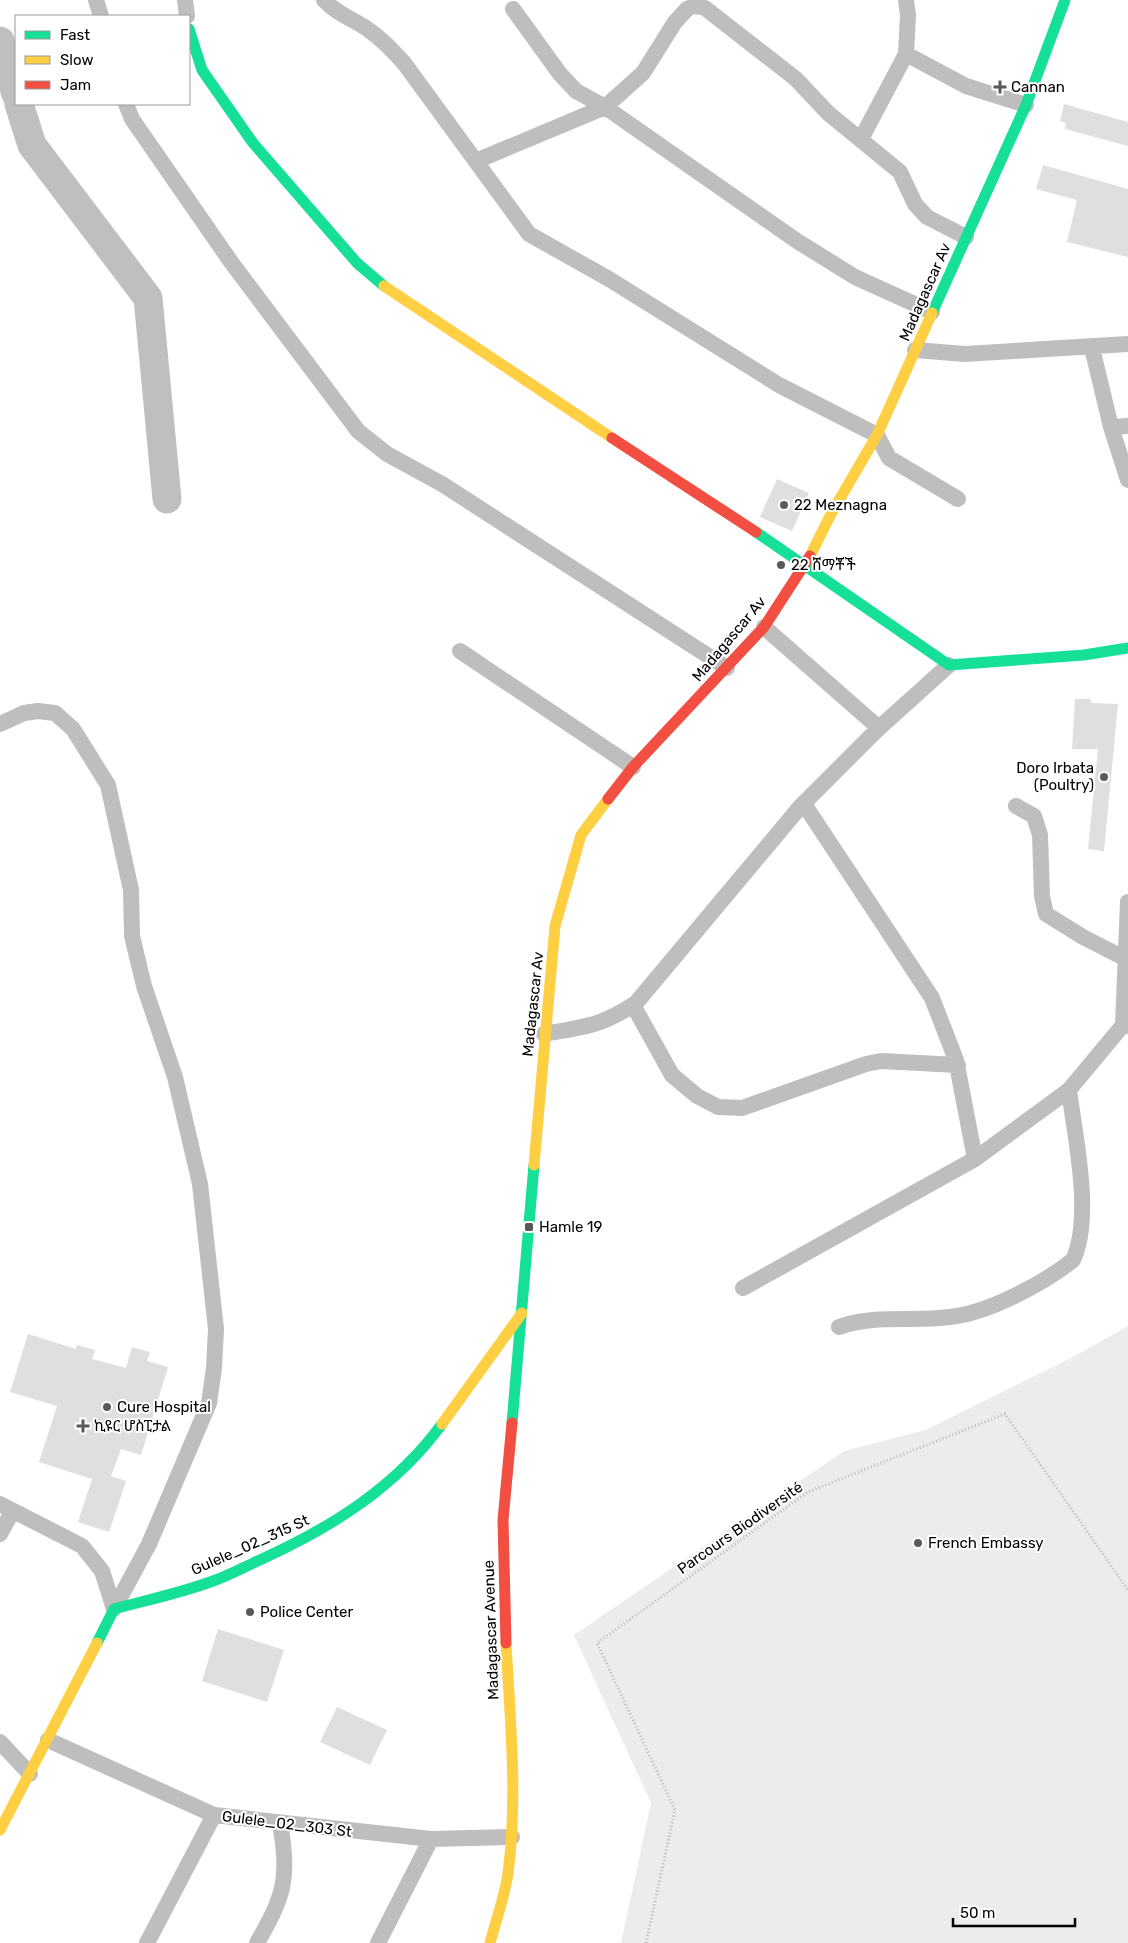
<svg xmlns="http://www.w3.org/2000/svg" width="1128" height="1943" font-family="Rubik,'Noto Sans Ethiopic',sans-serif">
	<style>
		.green { fill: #ececec }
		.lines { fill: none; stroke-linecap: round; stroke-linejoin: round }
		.river { stroke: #bfbfbf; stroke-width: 29 }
		.building { fill: #dfdfdf }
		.path { stroke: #b9b9b9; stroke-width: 3; stroke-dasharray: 1 2.5; stroke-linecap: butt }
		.street { stroke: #bebebe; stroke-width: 16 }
		.fast { stroke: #16e098; stroke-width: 11 }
		.slow { stroke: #ffcf43; stroke-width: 11 }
		.jam { stroke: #f24e42; stroke-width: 11 }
		.poi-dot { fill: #595959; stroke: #fff; stroke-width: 2 }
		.labels { text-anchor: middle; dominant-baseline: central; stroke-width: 4; stroke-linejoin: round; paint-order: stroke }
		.poi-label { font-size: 15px; fill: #000; stroke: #fff; text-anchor: start }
		.street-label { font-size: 15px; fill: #000; stroke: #fff }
	</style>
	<rect width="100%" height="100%" fill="#fff"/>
	<path class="green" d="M 1128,1326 L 1128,1943 L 621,1943 L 651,1803 L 574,1635 L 844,1451 L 926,1430 L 1071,1358 Z"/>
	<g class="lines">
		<path class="river" d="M 0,41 L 16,94
			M 19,104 L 32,145 L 148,298 L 167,499"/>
	</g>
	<path class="building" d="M 1064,104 L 1128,122 L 1128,146 L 1065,129 L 1066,123 L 1060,121 Z
		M 1043,165 L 1128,189 L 1128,257 L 1067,242 L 1077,200 L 1036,189 Z
		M 777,479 L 809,493 L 792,531 L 760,517 Z
		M 1075,699 L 1091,699 L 1091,703 L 1118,704 L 1104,851 L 1088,849 L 1098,749 L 1072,749 Z
		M 28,1334 L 76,1349 L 77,1345 L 95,1350 L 92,1359 L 126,1368 L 132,1347 L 150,1352 L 147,1361 L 168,1367 L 141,1455 L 121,1449 L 111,1476 L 126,1481 L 109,1532 L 78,1522 L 92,1479 L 39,1462 L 57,1406 L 10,1392 Z
		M 218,1629 L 284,1650 L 267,1702 L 202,1681 Z
		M 337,1707 L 387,1730 L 370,1765 L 320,1742 Z"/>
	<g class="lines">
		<path class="path" d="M 646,1943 L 675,1810 L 597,1643 L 808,1492 L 1005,1414 L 1128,1590"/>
		<path class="street" d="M 96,0 L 101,16
			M 185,0 L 187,16
			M 324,0 C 337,14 351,18 366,28 C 381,38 392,50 404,63 L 529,234 L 609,279 L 779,385 L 877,435 L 889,458 L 958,499
			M 513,9 L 560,74 L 576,91 L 605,107 L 797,241 L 855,277 L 932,312
			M 906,54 L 966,86 L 1026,105
			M 126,104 L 132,119 L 231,262 L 358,431 L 387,454 L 442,484 L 727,668
			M 861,139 L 906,54 L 908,15 L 906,0
			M 476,161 L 605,107 L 643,73 L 675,22 L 687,9 L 694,6 L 705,8 L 796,79 L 828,113 L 900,172 L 915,204 L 927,217 L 966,237
			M 1092,348 L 1111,427 L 1128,480
			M 915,350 L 965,354 L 1128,344
			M 1111,427 L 1128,426
			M 764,627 L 879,728
			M 460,651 L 633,767
			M 0,724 L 24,713 L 38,711 L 55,713 L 73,729 L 108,785 L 131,890 L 132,936 L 144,986 L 175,1077 L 200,1184 L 216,1329 L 214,1368 L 209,1403 L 149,1544 L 114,1609
			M 804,804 L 932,998 L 956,1060 L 975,1159
			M 1016,806 L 1034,816 L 1040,835 L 1042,896 L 1046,914 L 1083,937 L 1124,958
			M 633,1005 L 672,1075 L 697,1096 L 718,1107 L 742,1108 L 866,1064 L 881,1061 L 958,1065
			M 1123,1025 L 1128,902
			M 544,1034 C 584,1027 602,1026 636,1003 L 800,807 L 879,728 L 949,665
			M 743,1288 L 975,1159 L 1069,1090 L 1123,1025 L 1128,1026
			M 839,1327 C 875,1314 913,1322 950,1317 C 988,1313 1043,1284 1073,1260 C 1093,1217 1075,1137 1069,1090
			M 0,1504 L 82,1546 L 102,1571 L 114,1609
			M 0,1534 L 12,1512
			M 48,1740 L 214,1815 L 431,1839 L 512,1837
			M 0,1742 L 30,1774
			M 147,1943 L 214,1815
			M 257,1943 C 284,1896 290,1878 280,1824
			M 378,1943 L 431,1839"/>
		<path class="fast" d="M 189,29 L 202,70 L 253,143 L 357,263 L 384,286
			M 932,313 L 1026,105 L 1065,0
			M 756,532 L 949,665 L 1084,655 L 1128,648
			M 512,1423 L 534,1165
			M 97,1643 L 114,1609 C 147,1600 181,1593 213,1581 C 230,1575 246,1566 262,1559 C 332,1527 396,1487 442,1424"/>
		<path class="slow" d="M 384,286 L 612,438
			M 810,556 L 831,514 L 877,435 L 932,313
			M 534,1165 L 555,926 L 581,835 L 608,799
			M 442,1424 L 522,1313
			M 0,1830 L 97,1643
			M 490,1943 C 496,1920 505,1896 508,1873 C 518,1797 510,1719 506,1643"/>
		<path class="jam" d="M 612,438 L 756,532
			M 608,799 L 633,767 L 764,627 L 810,556
			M 506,1643 L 503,1520 L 512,1423"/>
	</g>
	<g class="poi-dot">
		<path d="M997.5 79.5h5v5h5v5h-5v5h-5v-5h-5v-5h5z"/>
		<circle cx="784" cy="505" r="5"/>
		<circle cx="781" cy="565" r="5"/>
		<circle cx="1104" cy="777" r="5"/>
		<rect x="524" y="1222" width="10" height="10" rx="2.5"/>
		<circle cx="107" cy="1407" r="5"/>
		<path d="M80.5 1418.5h5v5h5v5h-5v5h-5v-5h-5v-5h5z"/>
		<circle cx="918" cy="1543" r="5"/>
		<circle cx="250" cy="1612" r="5"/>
	</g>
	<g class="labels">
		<g class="poi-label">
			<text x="1011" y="87">Cannan</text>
			<text x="794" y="505">22 Meznagna</text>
			<text x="791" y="565">22 ሸማቾች</text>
			<text x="1094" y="768" text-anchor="end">Doro Irbata<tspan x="1094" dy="17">(Poultry)</tspan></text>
			<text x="539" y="1227">Hamle 19</text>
			<text x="117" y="1407">Cure Hospital</text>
			<text x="94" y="1426">ኪዩር ሆስፒታል</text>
			<text x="928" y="1543">French Embassy</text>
			<text x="260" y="1612">Police Center</text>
		</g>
		<g class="street-label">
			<text transform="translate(925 292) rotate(-66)">Madagascar Av</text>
			<text transform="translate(729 639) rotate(-50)">Madagascar Av</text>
			<text transform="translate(533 1004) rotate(-84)">Madagascar Av</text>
			<text transform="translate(740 1528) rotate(-35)">Parcours Biodiversité</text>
			<text transform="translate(250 1545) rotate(-24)">Gulele_02_315 St</text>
			<text transform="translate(491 1630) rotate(-92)">Madagascar Avenue</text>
			<text transform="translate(287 1824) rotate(7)">Gulele_02_303 St</text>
		</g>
	</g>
	<rect x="15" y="15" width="175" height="90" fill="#ffffff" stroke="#999999"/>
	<rect x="25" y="31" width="25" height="8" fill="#16e098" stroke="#999999"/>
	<text x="60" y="40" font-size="15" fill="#000000">Fast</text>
	<rect x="25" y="56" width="25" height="8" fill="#ffcf43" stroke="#999999"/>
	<text x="60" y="65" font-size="15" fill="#000000">Slow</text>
	<rect x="25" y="81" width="25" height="8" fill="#f24e42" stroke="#999999"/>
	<text x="60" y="90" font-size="15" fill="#000000">Jam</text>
	<path d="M953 1918v8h122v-8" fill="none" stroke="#000000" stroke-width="2.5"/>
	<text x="960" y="1918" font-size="15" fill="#000000" stroke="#ffffff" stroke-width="4" paint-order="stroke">50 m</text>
</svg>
